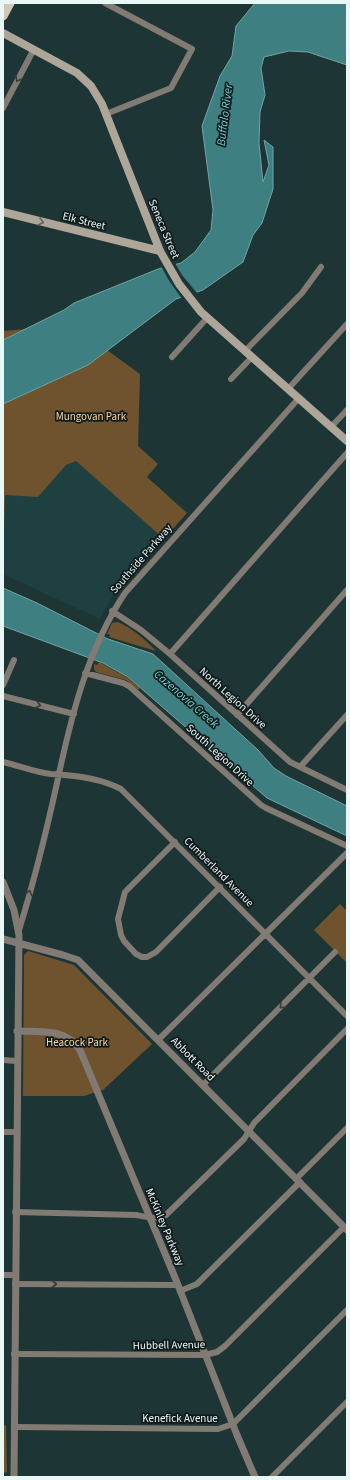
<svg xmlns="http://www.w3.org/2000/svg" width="350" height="1480" font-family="'Source Sans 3',sans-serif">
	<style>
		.built { fill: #1f4040 }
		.green { fill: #6e532e }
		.water { fill: #3e8081; stroke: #72a4a4 }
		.pier { fill: #1e3535 }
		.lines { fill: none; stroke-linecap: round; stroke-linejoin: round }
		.minor { stroke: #817b74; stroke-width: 6 }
		.tertiary { stroke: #817b74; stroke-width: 7 }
		.secondary { stroke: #afa69a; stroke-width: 8 }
		.primary { stroke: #d3c6b7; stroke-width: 9 }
		.oneway { stroke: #383c3a }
		.oneway2 { stroke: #60605a }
		.labels { text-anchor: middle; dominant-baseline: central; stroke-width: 3.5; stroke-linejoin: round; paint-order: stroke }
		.street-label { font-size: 11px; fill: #eaf7f7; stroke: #101a1a }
		.park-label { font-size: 11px; fill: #fdd6a4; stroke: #101a1a }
		.water-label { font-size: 12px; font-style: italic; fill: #6bd4d5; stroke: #101a1a }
	</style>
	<rect width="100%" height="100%" fill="#1e3535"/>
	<path class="built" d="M 107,350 L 140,374 L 127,507 L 164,539 L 112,597 L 100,619 L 3,574 L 3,404 L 88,365 Z"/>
	<path class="green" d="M 26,329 L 3,340 L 3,331 Z
		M 107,350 L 140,374 L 138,446 L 158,464 L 147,477 L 187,513 L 164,539 L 76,461 L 66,465 L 38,497 L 5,495 L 3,559 L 3,404 L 88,365 Z
		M 118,622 C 133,629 145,639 156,651 L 109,637 L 110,635 L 107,634 L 112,623 Z
		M 99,662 L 128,678 L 140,688 L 138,690 L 126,680 L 96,672 L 94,669 L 94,664 L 97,665 Z
		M 340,904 L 347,911 L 347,963 L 314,930 Z
		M 28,951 L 74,965 L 152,1044 L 103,1090 L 84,1096 L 23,1096 L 24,955 Z
		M 6,1425 L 7,1472 L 5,1473 L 3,1470 L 3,1426 Z"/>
	<path class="water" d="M 255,3 L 347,3 L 347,65 L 308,52 L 289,51 L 264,57 L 261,68 L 265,95 L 260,112 L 259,143 L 263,182 L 269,165 L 264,140 L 273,147 L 273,189 L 262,223 L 253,235 L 243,262 L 203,290 L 176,299 L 88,365 L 3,404 L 3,340 L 64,310 L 74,303 L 158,269 L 181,263 L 195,252 L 211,230 L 213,210 L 202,126 L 220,76 L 232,56 L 236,26 Z
		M 3,588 L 37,603 L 108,639 L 153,654 L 258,750 L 274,768 L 286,776 L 347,806 L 347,836 L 267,798 L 128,677 L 103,663 L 3,626 Z"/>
	<path class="pier" d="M 175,263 L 182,275 L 197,293 L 182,299 L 168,279 L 161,266 Z"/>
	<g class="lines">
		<path class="minor" d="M 105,3 L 192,49 L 171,88 L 106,114
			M 3,108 L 34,49
			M 245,351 L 302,293 L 321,267
			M 172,357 L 207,318
			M 231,379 L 252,357
			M 288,389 L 347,324
			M 331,427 L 347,410
			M 112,611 L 141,630 L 170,654 L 290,762 L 347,790
			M 170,654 L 347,453
			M 85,673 L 123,683 L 129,686 L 261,805 L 266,808 L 347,846
			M 3,685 L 14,660
			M 3,696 L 74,714
			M 237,715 L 347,590
			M 3,762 C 17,765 37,773 51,774 C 74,775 100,778 121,789 L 347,1016
			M 300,767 L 347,715
			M 175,842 L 125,892 L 118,919 L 121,935 L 124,941 L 136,954 L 142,957 L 147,957 L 156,952 L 220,887
			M 19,930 C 34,882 46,833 57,783 C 71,717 87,650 125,593 L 299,398
			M 158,1040 L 347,853
			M 3,1060 L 17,1061
			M 203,1085 L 335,952
			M 3,1132 L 16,1132
			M 296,1179 L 347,1128
			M 15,1212 L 136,1215 C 147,1217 156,1220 166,1215 L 244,1139 L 254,1123 L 347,1029
			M 3,1275 L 15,1275
			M 15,1284 L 178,1285
			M 180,1291 L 197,1284 L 300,1182
			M 14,1354 L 205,1355 L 217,1352 L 225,1346 L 344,1227
			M 14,1427 L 218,1429 L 233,1424 L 347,1310
			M 272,1477 L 347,1402"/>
		<path class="tertiary" d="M 3,882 L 14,910 L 19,935 L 14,1477
			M 3,939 L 63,955 L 78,960 L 347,1230
			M 17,1031 C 40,1032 66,1028 80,1050 L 176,1280 L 237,1435 L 255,1477"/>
		<path class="secondary" d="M 3,33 L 77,73 L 91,86 L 102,104 L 160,251 L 179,284 L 201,312 L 347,441
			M 3,212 L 160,251"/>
		<path class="primary" d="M 3,16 L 10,3"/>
	</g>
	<defs><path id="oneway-chevron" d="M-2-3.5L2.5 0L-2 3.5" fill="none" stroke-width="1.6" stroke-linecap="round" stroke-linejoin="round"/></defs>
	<g class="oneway">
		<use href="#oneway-chevron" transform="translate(18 79) rotate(118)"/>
		<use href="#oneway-chevron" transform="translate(38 705) rotate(14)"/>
		<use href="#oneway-chevron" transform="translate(29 893) rotate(-76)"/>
		<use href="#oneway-chevron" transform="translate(282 1006) rotate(135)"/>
		<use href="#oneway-chevron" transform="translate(54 1284)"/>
	</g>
	<use class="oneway2" href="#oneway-chevron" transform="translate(41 222) rotate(14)"/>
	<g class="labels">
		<g class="street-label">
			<text transform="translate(84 221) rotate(14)">Elk Street</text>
			<text transform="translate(164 229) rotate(67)">Seneca Street</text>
			<text transform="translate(141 559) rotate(-49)">Southside Parkway</text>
			<text transform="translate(233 698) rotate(42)">North Legion Drive</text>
			<text transform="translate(220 755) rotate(42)">South Legion Drive</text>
			<text transform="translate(219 872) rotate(45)">Cumberland Avenue</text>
			<text transform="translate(193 1059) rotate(45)">Abbott Road</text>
			<text transform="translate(165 1227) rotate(67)">McKinley Parkway</text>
			<text transform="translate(169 1345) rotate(-1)">Hubbell Avenue</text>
			<text x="180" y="1418">Kenefick Avenue</text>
		</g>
		<g class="park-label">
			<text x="91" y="416">Mungovan Park</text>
			<text x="77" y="1042">Heacock Park</text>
		</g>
		<g class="water-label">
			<text transform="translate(225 115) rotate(-83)">Buffalo River</text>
			<text transform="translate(186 699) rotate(41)">Cazenovia Creek</text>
		</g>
	</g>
	<rect width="350" height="1480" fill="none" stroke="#eaf7f7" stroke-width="8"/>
</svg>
